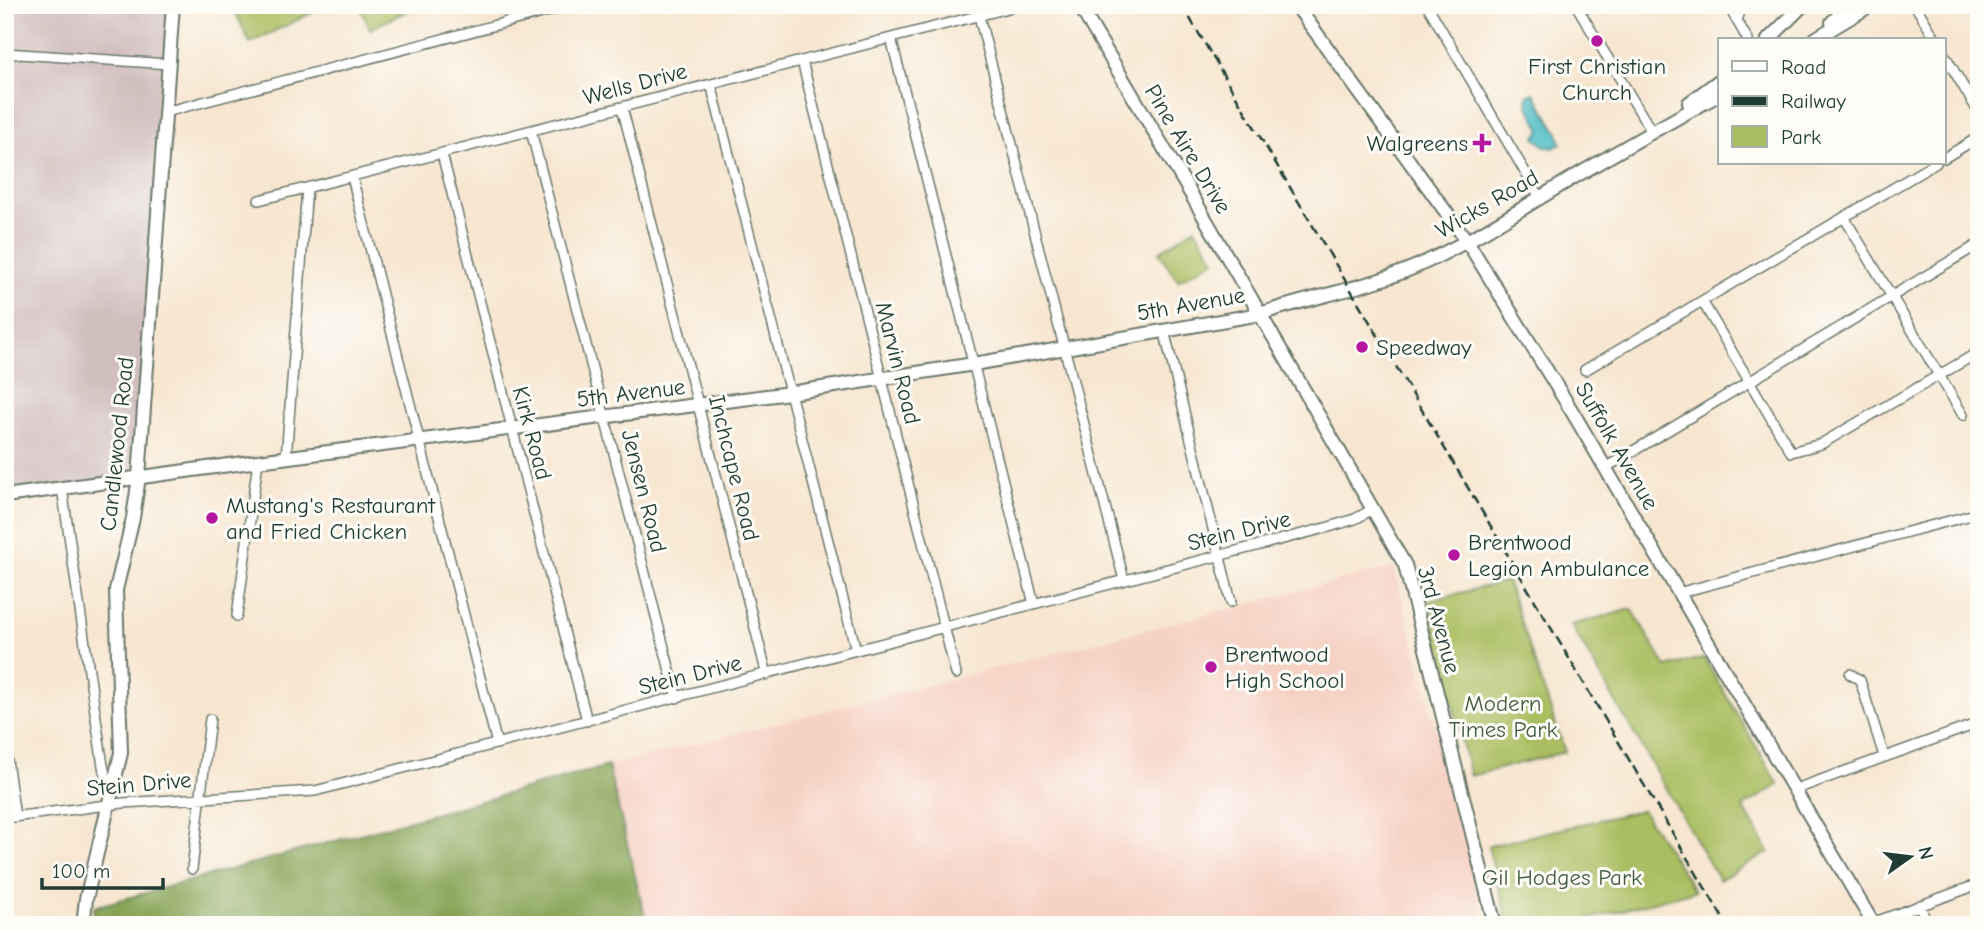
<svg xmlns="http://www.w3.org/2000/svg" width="1984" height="930" font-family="'Comic Neue',sans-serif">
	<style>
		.built { fill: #f6d2c4 }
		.industrial { fill: #d1bfbe }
		.green { fill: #aabd61; stroke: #647d4a; stroke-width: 2 }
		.forest { fill: #87a457; stroke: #537046; stroke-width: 2 }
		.water { fill: #4fbdc5; stroke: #377d7c; stroke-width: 2 }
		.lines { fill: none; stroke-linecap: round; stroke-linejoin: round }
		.street-casing { stroke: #6b786b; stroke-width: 12 }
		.secondary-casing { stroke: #6b786b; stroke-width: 16 }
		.street { stroke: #fff; stroke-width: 9 }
		.secondary { stroke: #fff; stroke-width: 12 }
		.rail { stroke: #1f3d34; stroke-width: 2.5; stroke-dasharray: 10 5; stroke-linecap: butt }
		.poi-dot { fill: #b5179e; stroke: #fdfcf7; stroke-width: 2.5 }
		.labels { text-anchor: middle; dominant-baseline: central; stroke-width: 6; stroke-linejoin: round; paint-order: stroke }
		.poi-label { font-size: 23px; fill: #1f3d34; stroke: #fdfcf7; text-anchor: start }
		.street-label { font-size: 23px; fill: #1f3d34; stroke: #fdfcf7 }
		.park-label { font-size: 23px; fill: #425d3f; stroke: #fdfcf7 }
	</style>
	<rect width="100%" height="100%" fill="#fdfcf7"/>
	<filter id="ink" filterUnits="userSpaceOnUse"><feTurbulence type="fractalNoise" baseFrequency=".0143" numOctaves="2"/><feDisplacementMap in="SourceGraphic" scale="14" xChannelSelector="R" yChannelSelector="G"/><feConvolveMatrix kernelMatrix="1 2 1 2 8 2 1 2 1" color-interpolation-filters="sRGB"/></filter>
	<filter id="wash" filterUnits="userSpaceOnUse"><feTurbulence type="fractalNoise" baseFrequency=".00686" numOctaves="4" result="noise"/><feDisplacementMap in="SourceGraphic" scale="28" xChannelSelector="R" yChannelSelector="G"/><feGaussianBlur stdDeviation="1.57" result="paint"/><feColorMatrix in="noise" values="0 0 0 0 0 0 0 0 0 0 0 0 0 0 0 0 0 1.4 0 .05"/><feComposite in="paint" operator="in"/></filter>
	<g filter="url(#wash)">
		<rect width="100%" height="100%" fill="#f7e6d0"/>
		<path class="built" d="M 1394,567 L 1486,925 L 647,925 L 608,766 Z"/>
		<path class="industrial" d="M 5,5 L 173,5 L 139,477 L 5,496 Z"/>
		<path class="green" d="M 232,5 L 328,5 L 250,43 Z
			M 359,5 L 419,5 L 370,29 Z
			M 1195,228 L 1215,260 L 1178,281 L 1159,252 Z
			M 1507,581 L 1565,752 L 1470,776 L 1428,601 Z
			M 1632,609 L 1666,667 L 1704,658 L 1779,785 L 1743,807 L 1769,852 L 1719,880 L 1571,625 Z
			M 1642,810 L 1695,891 L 1566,925 L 1508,925 L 1488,846 Z"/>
		<path class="forest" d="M 608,766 L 647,925 L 92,925 L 94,907 Z"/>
		<path class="water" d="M 1534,93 L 1558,133 L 1561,144 L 1553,148 L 1545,146 L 1535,138 L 1541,130 L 1528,105 L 1527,96 Z"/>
	</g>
	<g filter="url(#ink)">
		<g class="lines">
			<g class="street-casing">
				<path id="street" d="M 1427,5 L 1541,199
					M 1576,5 L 1652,132
					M 1728,5 L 1748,40
					M 1915,5 L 1936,40
					M 979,16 L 1124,580
					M 1737,21 L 1742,5
					M 891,38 L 1034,604
					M 5,53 L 169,64
					M 1944,54 L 1979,113
					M 802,61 L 956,674
					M 711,84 L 856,650
					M 622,107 L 767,675
					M 165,112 L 572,5
					M 531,131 L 677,698
					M 442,154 L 587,721
					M 1944,158 L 1979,137
					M 352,177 L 497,744
					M 259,200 L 1020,5
					M 1844,217 L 1963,415
					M 1702,301 L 1791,452 L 1821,444 L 1979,352
					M 1164,330 L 1231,602
					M 1585,370 L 1936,163
					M 286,458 L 307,188
					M 1605,468 L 1979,244
					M 62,488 L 103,766 L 110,792
					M 1678,593 L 1979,513
					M 237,616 L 258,461
					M 1850,674 L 1860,680 L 1884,756
					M 5,746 L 15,817
					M 1796,789 L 1979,723
					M 5,818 L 123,803 L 315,791 L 1329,527 L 1355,519 L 1373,509
					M 192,869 L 210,719
					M 1920,905 L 1927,925
					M 1867,925 L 1979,884"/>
			</g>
			<g class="secondary-casing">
				<path id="secondary" d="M 1079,5 L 1184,182 L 1405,565 L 1495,925
					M 1296,5 L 1467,241 L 1573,413 L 1874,925
					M 1832,22 L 1850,5
					M 1768,40 L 1803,5
					M 1813,40 L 1871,5
					M 1689,103 L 1720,80
					M 5,496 L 258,461 L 790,393 L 974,364 L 1260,314 C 1316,295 1375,287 1428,261 C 1481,236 1530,203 1581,173 C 1627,146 1673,120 1720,94
					M 83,925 L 86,899 L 121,753 L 116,590 L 133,518 L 139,477 L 173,5"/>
			</g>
			<use href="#street" class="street"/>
			<use href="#secondary" class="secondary"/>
			<path class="rail" d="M 1182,5 L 1727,925"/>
		</g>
	</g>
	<g class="poi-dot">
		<circle cx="1597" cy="41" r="7"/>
		<path d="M1478.5 132.5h7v7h7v7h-7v7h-7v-7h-7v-7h7z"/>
		<circle cx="1362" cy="347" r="7"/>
		<circle cx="212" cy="518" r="7"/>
		<circle cx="1454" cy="555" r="7"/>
		<circle cx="1211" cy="667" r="7"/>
	</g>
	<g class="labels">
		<g class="poi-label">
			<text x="1597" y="66" text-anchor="middle">First Christian<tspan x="1597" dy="26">Church</tspan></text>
			<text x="1468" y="143" text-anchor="end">Walgreens</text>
			<text x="1376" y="347">Speedway</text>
			<text x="226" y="505">Mustang's Restaurant<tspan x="226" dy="26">and Fried Chicken</tspan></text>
			<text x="1468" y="542">Brentwood<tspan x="1468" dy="26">Legion Ambulance</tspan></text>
			<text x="1225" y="654">Brentwood<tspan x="1225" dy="26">High School</tspan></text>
		</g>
		<g class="street-label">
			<text transform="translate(635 84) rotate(-15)">Wells Drive</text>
			<text transform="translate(1188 149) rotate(59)">Pine Aire Drive</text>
			<text transform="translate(1487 204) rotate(-30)">Wicks Road</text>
			<text transform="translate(1191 304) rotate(-10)">5th Avenue</text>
			<text transform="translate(898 363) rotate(76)">Marvin Road</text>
			<text transform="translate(631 393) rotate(-7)">5th Avenue</text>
			<text transform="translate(532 433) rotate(75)">Kirk Road</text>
			<text transform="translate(117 444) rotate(-84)">Candlewood Road</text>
			<text transform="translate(1617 446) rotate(60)">Suffolk Avenue</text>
			<text transform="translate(734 468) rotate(76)">Inchcape Road</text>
			<text transform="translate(644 491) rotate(76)">Jensen Road</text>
			<text transform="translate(1239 531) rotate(-14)">Stein Drive</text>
			<text transform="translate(1439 620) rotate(75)">3rd Avenue</text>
			<text transform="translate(690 675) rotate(-14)">Stein Drive</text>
			<text transform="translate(139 784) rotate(-5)">Stein Drive</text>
		</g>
		<g class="park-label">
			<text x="1503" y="703">Modern<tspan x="1503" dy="26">Times Park</tspan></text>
			<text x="1562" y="877">Gil Hodges Park</text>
		</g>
	</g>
	<rect width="1984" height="930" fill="none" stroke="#fdfcf7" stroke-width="28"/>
	<rect x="1718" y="38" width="228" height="126" fill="#fdfcf7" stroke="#a4b0a9" stroke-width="2"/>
	<rect x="1732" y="61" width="35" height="10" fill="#ffffff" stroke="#a4b0a9" stroke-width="2"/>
	<text x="1781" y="74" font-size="21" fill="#1f3d34">Road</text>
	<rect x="1732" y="96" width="35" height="10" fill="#1f3d34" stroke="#a4b0a9" stroke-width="2"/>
	<text x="1781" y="108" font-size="21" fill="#1f3d34">Railway</text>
	<rect x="1732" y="126" width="35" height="21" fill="#aabd61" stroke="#a4b0a9" stroke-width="2"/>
	<text x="1781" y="144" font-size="21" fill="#1f3d34">Park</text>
	<g transform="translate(1910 857) rotate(76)" stroke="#fdfcf7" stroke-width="5" paint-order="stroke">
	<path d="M0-5L12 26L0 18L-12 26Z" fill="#1f3d34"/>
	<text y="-10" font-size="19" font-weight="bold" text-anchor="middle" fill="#1f3d34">N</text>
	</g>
	<path d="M42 878v10h121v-10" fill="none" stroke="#1f3d34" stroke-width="3.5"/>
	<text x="52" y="878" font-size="21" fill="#1f3d34" stroke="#fdfcf7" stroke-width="5" paint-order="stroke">100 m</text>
</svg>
